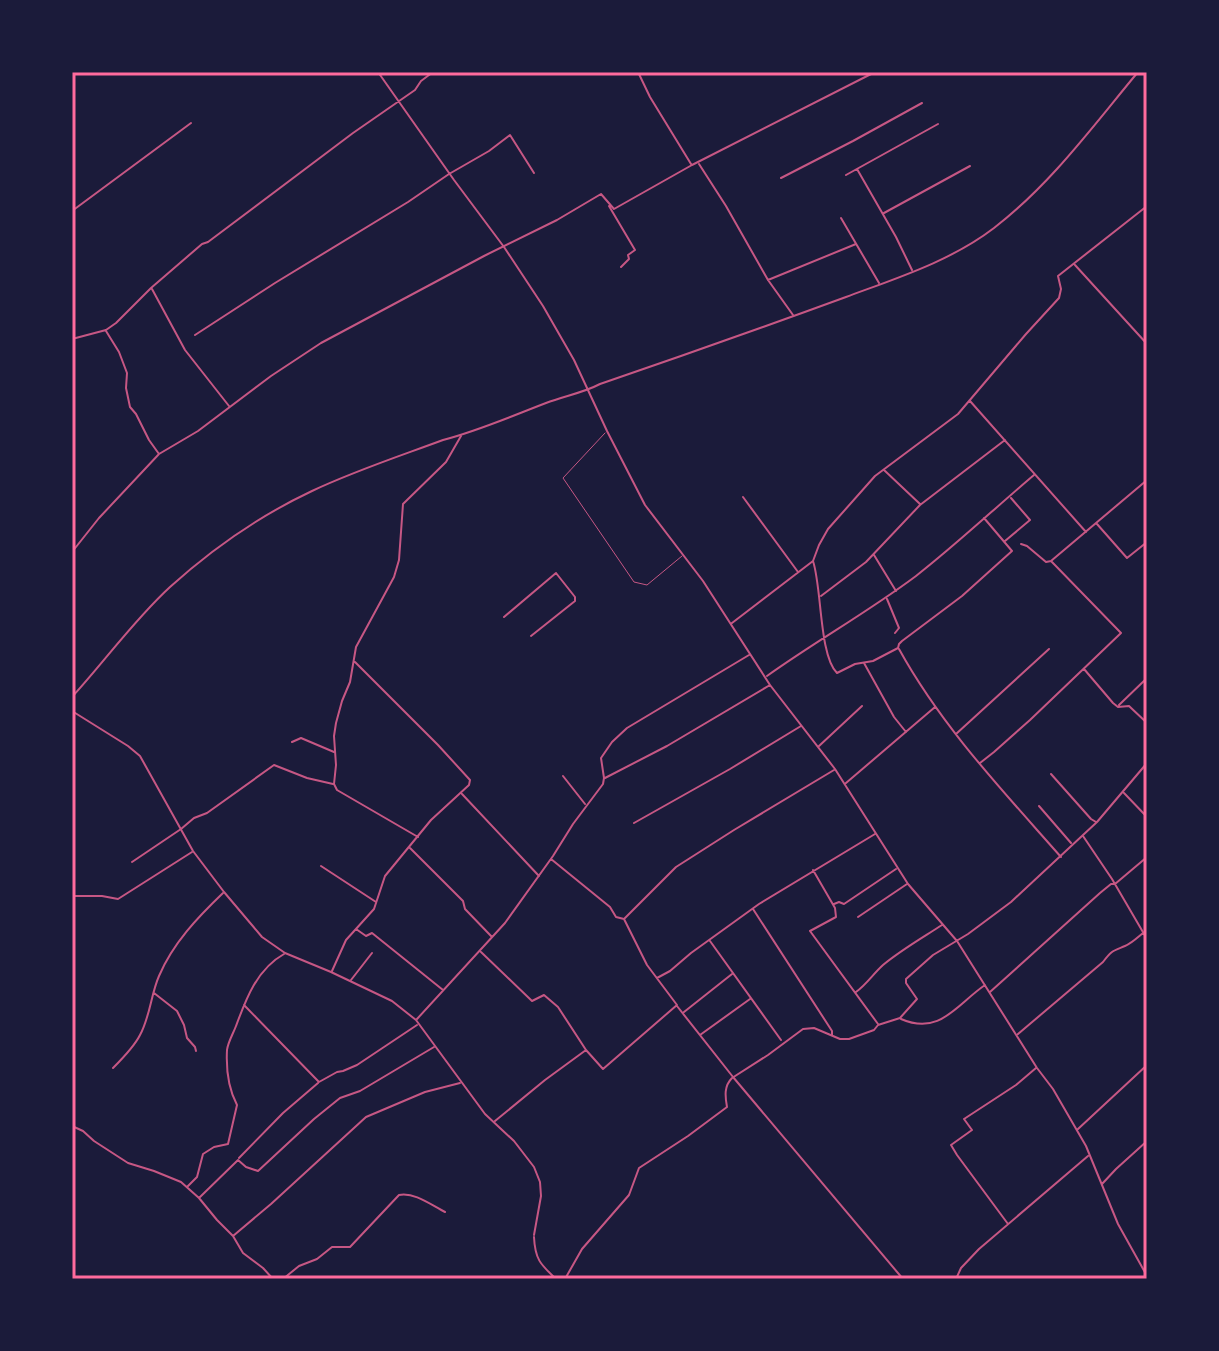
<svg xmlns="http://www.w3.org/2000/svg" width="1219" height="1351" font-family="Montserrat,sans-serif">
	<style>
		.lines { fill: none; stroke-linecap: round; stroke-linejoin: round }
		.service { stroke: #c65784; stroke-width: 1 }
		.minor { stroke: #c65784; stroke-width: 2 }
		.tertiary { stroke: #c65784; stroke-width: 2 }
		.neatline { fill: none; stroke: #ff6b9d; stroke-width: 3 }
	</style>
	<rect width="100%" height="100%" fill="#1b1b3a"/>
	<g class="lines">
		<path class="service" d="M 605,433 L 563,478 L 634,582 L 647,585 L 682,556"/>
		<path class="minor" d="M 378,72 L 454,180 L 504,247 L 543,306 L 574,360 L 607,431 L 645,505 L 703,581 L 770,685 L 835,769 L 908,884 L 957,941 L 1037,1068 L 1053,1089 L 1086,1146 L 1118,1224 L 1147,1276
			M 638,72 L 650,97 L 691,164
			M 699,164 L 726,206 L 768,280 L 793,315
			M 857,169 L 896,237 L 912,270
			M 846,175 L 938,124
			M 781,178 L 853,141 L 922,103
			M 609,206 L 635,250 L 628,255 L 629,259 L 621,267
			M 72,211 L 191,123
			M 884,213 L 970,166
			M 841,218 L 879,283
			M 1075,265 L 1147,344
			M 768,280 L 856,244
			M 152,289 L 185,350 L 229,406
			M 106,331 L 119,352 L 127,373 L 126,388 L 130,407 L 136,414 L 149,440 L 159,454
			M 195,335 L 275,283 L 408,202 L 449,174 L 489,151 L 510,135 L 534,173
			M 72,339 L 106,330 L 116,323 L 151,288 L 202,244 L 208,242 L 353,133 L 415,90 L 421,81 L 433,72
			M 970,401 L 1086,532
			M 884,470 L 920,504
			M 743,497 L 798,572
			M 1097,524 L 1127,558 L 1147,542
			M 1005,541 L 1030,520 L 1011,498
			M 1021,544 L 1027,546 L 1046,562 L 1051,561 L 1147,480
			M 72,552 L 99,518 L 159,454 L 198,431 L 271,376 L 321,343 L 484,256 L 557,220 L 601,194 L 614,209 L 692,165 L 875,72
			M 874,555 L 896,591
			M 813,561 C 822,588 819,655 837,673 L 855,664 L 873,661 L 898,648 L 899,644 L 902,641 L 962,596 L 1012,551 L 984,518
			M 821,596 L 866,562 L 920,505 L 1005,440
			M 887,599 L 899,628 L 895,633
			M 504,617 L 556,573 L 575,597 L 575,601 L 531,636
			M 732,623 L 813,561 L 819,545 L 828,529 L 875,476 L 958,414 L 1026,334 L 1059,298 L 1061,289 L 1058,276 L 1147,206
			M 899,649 C 942,727 1003,791 1061,857
			M 864,663 L 894,717 L 906,732
			M 1084,669 L 1113,703 L 1118,707 L 1129,706 L 1147,723
			M 767,676 C 816,641 868,612 916,576 C 957,544 995,508 1034,475
			M 1119,705 L 1147,678
			M 956,734 L 1049,649
			M 292,742 L 301,738 L 334,752
			M 819,746 L 862,706
			M 980,763 L 994,752 L 1030,720 L 1121,633 L 1051,561
			M 1051,774 L 1091,819 L 1096,822
			M 563,776 L 585,804
			M 605,778 L 667,746 L 770,685
			M 846,783 L 935,707
			M 1124,793 L 1147,817
			M 462,794 L 539,876
			M 1039,806 L 1071,843
			M 634,823 L 730,769 L 801,726
			M 1083,836 L 1112,879 L 1147,939
			M 418,837 L 337,790 L 334,784 L 336,765 L 334,736 L 336,723 L 342,701 L 350,682 L 356,647 L 394,577 L 399,560 L 403,504 L 446,462 L 461,436
			M 410,848 L 463,901 L 465,909 L 492,937
			M 132,862 L 181,829 L 194,818 L 207,813 L 274,765 L 307,778 L 333,784
			M 321,866 L 376,902
			M 813,870 L 835,908 L 836,917 L 810,931 L 878,1024
			M 72,896 L 102,896 L 118,899 L 192,852
			M 834,904 L 839,902 L 844,904 L 896,869
			M 753,909 L 832,1031 L 832,1035
			M 858,917 L 907,884
			M 625,918 L 676,867 L 734,830 L 834,770
			M 356,929 L 366,936 L 372,933 L 443,990
			M 710,941 L 781,1040
			M 481,952 L 532,1001 L 544,995 L 558,1007 L 586,1050
			M 332,971 L 346,940 L 374,909 L 385,876 L 431,820 L 469,785 L 470,780 L 438,745 L 355,662
			M 657,978 L 670,971 L 691,953 L 759,904 L 875,834
			M 351,980 L 372,953
			M 856,992 C 867,984 873,974 883,965 C 901,950 922,938 942,925
			M 990,992 L 1100,893 L 1111,884 L 1115,884 L 1147,857
			M 154,993 L 177,1011 L 184,1025 L 187,1038 L 195,1047 L 196,1051
			M 244,1005 L 319,1082 L 337,1072 L 343,1071 L 357,1065 L 417,1025
			M 677,1006 L 733,1077 L 903,1279
			M 684,1012 L 732,974
			M 417,1019 L 505,923 L 553,856 L 573,824 L 603,784 L 604,778 L 601,758 L 612,742 L 627,728 L 749,655
			M 901,1019 C 940,1036 956,1005 985,985
			M 1018,1034 L 1103,962 C 1112,950 1113,951 1125,946 C 1132,943 1138,937 1143,933
			M 700,1035 L 750,999
			M 113,1068 C 123,1058 134,1047 140,1035 C 150,1017 151,994 159,976 C 173,943 198,917 223,893
			M 495,1121 L 545,1080 L 586,1050 L 603,1069 L 677,1005 L 647,965 L 624,919 L 616,917 L 610,907 L 551,859
			M 72,1126 L 83,1131 L 94,1141 L 128,1163 L 154,1171 L 181,1182 L 199,1198 L 217,1220 L 233,1236 L 243,1253 L 263,1268 L 273,1279
			M 1078,1129 L 1147,1065
			M 239,1158 L 283,1113 L 318,1083
			M 1102,1184 L 1116,1169 L 1147,1141
			M 187,1187 L 197,1177 L 203,1154 L 214,1147 L 228,1144 L 237,1105 C 228,1088 226,1069 227,1050 C 228,1042 233,1034 236,1026 C 246,999 257,969 284,954
			M 199,1198 L 238,1160 L 246,1167 L 258,1171 L 314,1119 L 340,1098 L 360,1091 L 434,1047
			M 1008,1224 L 957,1155 L 951,1145 L 972,1130 L 964,1119 L 1016,1085 L 1036,1068
			M 233,1236 L 271,1204 L 366,1117 L 425,1092 L 460,1083
			M 534,1237 C 535,1259 540,1264 556,1279
			M 283,1279 L 299,1266 L 317,1259 L 332,1247 L 350,1247 L 399,1195 C 415,1192 431,1205 445,1212
			M 565,1279 L 582,1249 L 629,1195 L 639,1168 L 688,1136 L 727,1107 C 725,1096 724,1086 732,1078 L 768,1055 L 803,1029 L 814,1028 L 840,1039 L 849,1039 L 874,1030 L 878,1025 L 900,1018 L 917,999 L 906,983 L 906,979 L 933,955 L 968,934 L 1011,902 L 1097,822 L 1147,763
			M 956,1279 L 961,1268 L 979,1249 L 1088,1156"/>
		<path class="tertiary" d="M 72,697 C 105,661 134,620 170,587 C 211,550 261,515 312,491 C 354,471 400,456 443,440 C 478,431 512,416 546,403 C 564,396 583,393 600,384 C 682,356 764,327 846,297 C 897,278 951,261 994,228 C 1051,184 1093,126 1138,72
			M 72,711 L 128,746 L 140,756 L 193,851 L 224,892 L 262,937 L 285,953 L 331,972 L 392,1001 L 416,1020 L 485,1114 L 514,1141 L 534,1167 L 540,1182 L 541,1196 L 534,1235"/>
	</g>
	<rect width="1219" height="1351" fill="none" stroke="#1b1b3a" stroke-width="148"/>
	<rect x="74" y="74" width="1071" height="1203" class="neatline"/>
</svg>
